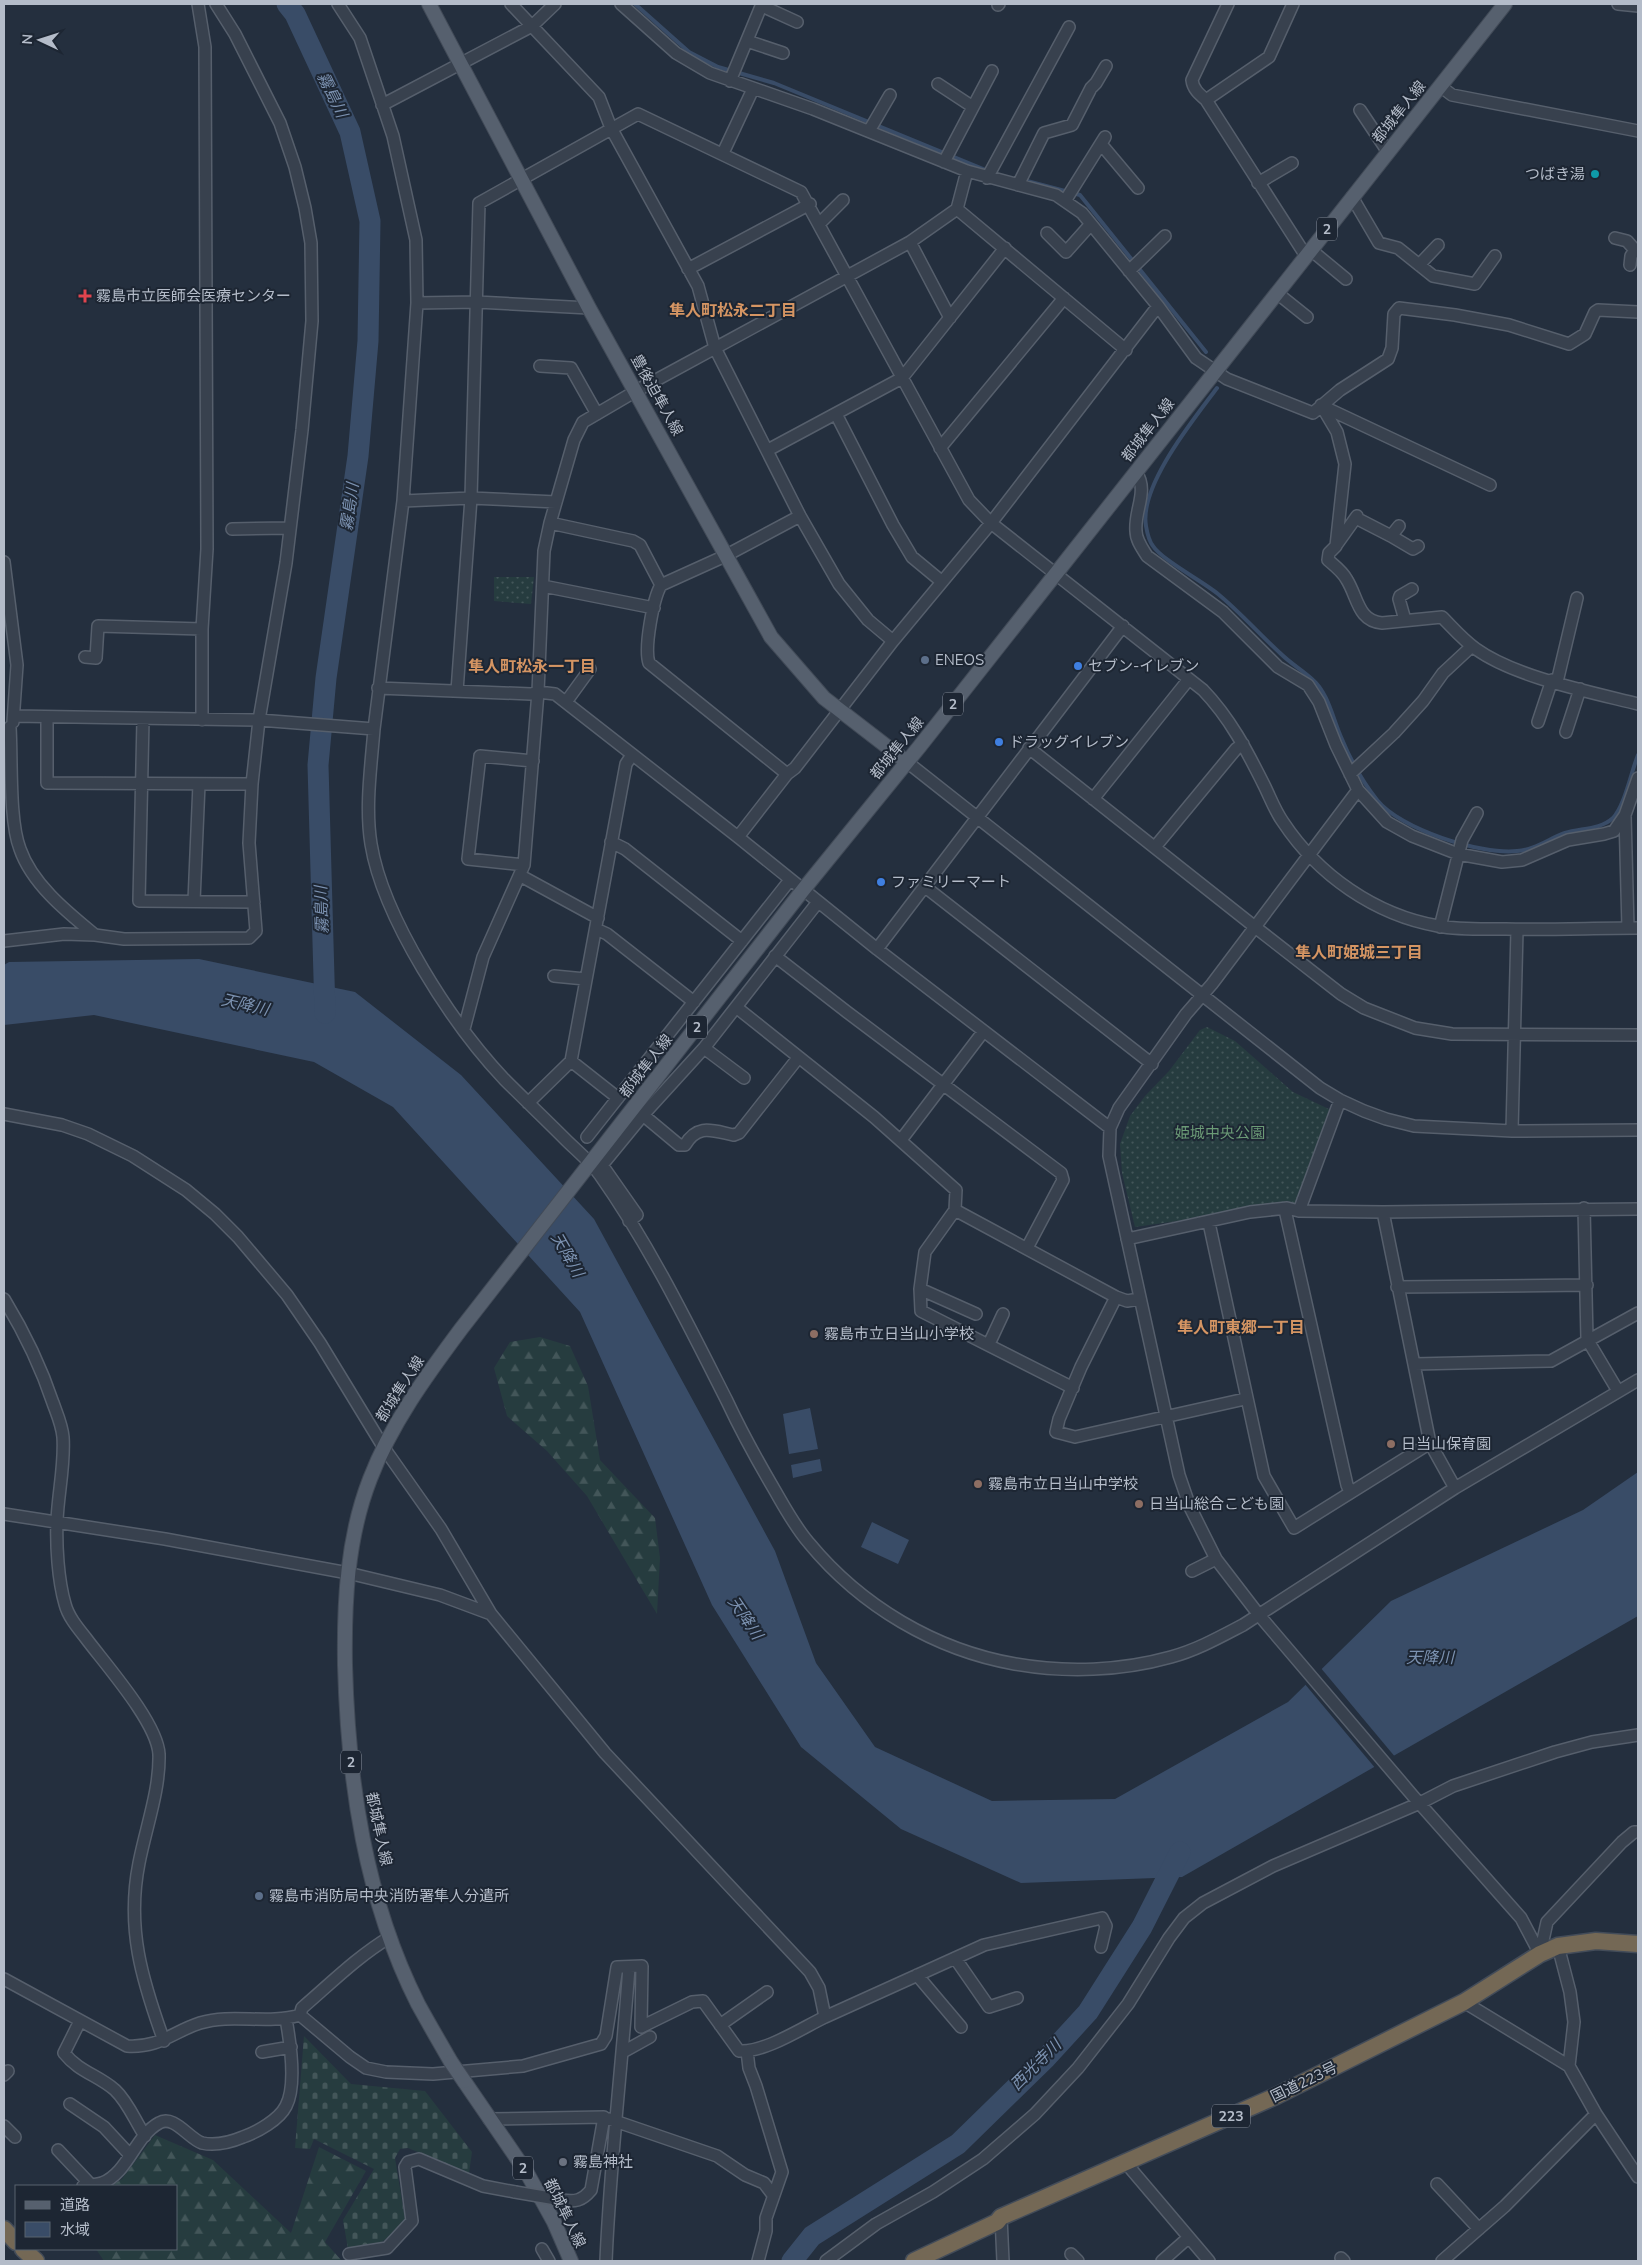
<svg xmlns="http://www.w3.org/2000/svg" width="1642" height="2265" font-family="'Nunito Sans','Noto Sans JP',sans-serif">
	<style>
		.grass { fill: url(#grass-dots) }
		.forest { fill: url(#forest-firs) }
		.cemetery { fill: url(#cemetery-stones) }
		.water { fill: #394c67 }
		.pier { fill: #242f3e }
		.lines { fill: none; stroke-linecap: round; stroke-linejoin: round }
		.stream { stroke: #394c67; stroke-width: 4 }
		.river { stroke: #394c67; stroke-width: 21 }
		.minor-casing { stroke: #565f6c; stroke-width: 14 }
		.major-casing { stroke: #414a57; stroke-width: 16 }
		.highway-casing { stroke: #434c59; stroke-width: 19 }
		.minor { stroke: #38414e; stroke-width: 11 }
		.major { stroke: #56606e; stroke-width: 14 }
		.highway { stroke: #746855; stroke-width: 16 }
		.minor-bridge-casing { stroke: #565f6c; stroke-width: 14; stroke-linecap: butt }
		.major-bridge-casing { stroke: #414a57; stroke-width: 16; stroke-linecap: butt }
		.minor-bridge { stroke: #38414e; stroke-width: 11 }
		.major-bridge { stroke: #56606e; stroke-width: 14 }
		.culture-dot { fill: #0f9aa8; stroke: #1d2633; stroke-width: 2 }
		.health-dot { fill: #e0444e; stroke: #1d2633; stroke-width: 2 }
		.service-dot { fill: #5c6f8a; stroke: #1d2633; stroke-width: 2 }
		.shop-dot { fill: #3f7fe0; stroke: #1d2633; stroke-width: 2 }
		.education-dot { fill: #8d6e63; stroke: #1d2633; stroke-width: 2 }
		.worship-dot { fill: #6b7280; stroke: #1d2633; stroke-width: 2 }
		.labels { text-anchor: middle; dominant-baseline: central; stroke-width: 4; stroke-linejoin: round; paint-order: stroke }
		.shield { fill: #1d2633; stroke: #878f9c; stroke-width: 1 }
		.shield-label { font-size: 14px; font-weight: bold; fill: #b4bcc9 }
		.street-label { font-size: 15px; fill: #b4bcc9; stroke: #1d2633 }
		.poi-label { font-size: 15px; fill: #b4bcc9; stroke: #1d2633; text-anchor: start }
		.park-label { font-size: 15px; fill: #6b9a76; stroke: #1d2633 }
		.water-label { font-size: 16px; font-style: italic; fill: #7c92b1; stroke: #1d2633 }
		.neighbourhood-label { font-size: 16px; font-weight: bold; fill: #d59563; stroke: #1d2633 }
	</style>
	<defs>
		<pattern id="grass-dots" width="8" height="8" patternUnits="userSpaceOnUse" patternTransform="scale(1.25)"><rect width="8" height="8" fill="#263c3f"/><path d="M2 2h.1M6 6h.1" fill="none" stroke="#435659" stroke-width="1.8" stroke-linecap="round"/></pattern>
		<pattern id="forest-firs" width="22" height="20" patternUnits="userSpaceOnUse" patternTransform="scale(1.25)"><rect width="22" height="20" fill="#263c3f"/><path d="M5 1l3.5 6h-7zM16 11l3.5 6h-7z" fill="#435659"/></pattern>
		<pattern id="cemetery-stones" width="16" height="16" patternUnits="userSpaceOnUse" patternTransform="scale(1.25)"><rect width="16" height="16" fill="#263c3f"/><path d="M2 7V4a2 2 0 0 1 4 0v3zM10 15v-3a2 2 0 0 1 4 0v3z" fill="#435659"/></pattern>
	</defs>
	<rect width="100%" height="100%" fill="#242f3e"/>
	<path class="grass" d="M 494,577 L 534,577 L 531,604 L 494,601 Z
		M 1207,1027 L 1235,1041 L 1293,1092 L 1333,1111 L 1299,1204 L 1135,1227 L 1122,1173 L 1120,1144 L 1130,1116 L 1145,1096 L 1169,1071 L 1200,1030 Z"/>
	<path class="forest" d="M 540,1337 L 570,1346 L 588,1386 L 600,1460 L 655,1518 L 660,1558 L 657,1614 L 587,1496 L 547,1451 L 507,1416 L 494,1368 L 510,1342 Z
		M 155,2135 L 213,2160 L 291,2233 L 319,2147 L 366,2171 L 325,2242 L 342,2261 L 104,2261 L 96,2249 L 176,2249 L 176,2186 L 111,2186 L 122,2179 Z"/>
	<path class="cemetery" d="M 304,2036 L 351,2084 L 425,2091 L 472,2152 L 469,2173 L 408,2148 L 400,2149 L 395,2158 L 405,2219 C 384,2245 380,2245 348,2249 L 343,2220 L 374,2169 L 314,2139 L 310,2149 L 295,2148 Z"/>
	<path class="water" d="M 199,959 L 355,992 L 461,1075 L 594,1219 L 775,1551 L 816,1663 L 875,1747 L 992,1801 L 1115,1799 L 1288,1702 L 1391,1601 L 1583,1510 L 1638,1472 L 1638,1616 L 1182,1877 L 1021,1883 L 901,1829 L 801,1747 L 712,1605 L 580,1312 L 393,1107 L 314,1062 L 94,1015 L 4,1025 L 4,965 L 9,962 Z
		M 810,1408 L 818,1449 L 789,1454 L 783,1414 Z
		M 820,1459 L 822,1471 L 793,1478 L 791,1465 Z
		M 872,1522 L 909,1540 L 898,1564 L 861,1547 Z"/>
	<path class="pier" d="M 1320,1667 L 1396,1758 L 1376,1769 L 1304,1683 Z"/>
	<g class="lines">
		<path class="stream" d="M 635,4 L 689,52 L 718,67 L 774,83 L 988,171
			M 1027,181 L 1080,195 L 1206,352
			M 1217,388 C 1194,419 1139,486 1146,526 C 1147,532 1149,541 1153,546 C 1162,560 1202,581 1218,594 C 1240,612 1259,634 1280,653 C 1290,663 1302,670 1313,680 C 1328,693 1333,719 1341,737 C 1350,759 1362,781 1377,800 C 1400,829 1480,855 1517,851 C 1535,850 1548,839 1565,833 C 1580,828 1600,830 1613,818 C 1625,805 1631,772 1638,755"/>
		<path class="river" d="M 287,4 L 295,14 L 350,132 L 370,221 L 368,341 L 358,456 L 326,678 L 318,765 L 325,1013
			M 792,2261 L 812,2236 L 958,2144 L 1046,2058 L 1088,2012 L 1142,1927 L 1180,1852"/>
		<g class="minor-casing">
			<path id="minor" d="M 198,4 L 205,47 L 207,549 L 202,629 L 202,720
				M 338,4 L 360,38 L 393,136 L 416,240 L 417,303 L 403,501 L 374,729
				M 511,4 L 599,97 L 611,128 L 698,286 L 715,348 L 800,516 L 839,584 L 868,620 L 893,641 L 991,523 L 1158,306
				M 621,4 L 676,53 L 710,73 L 813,109 L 967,171 L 1056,195 L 1082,213 L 1158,306 L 1196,358 L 1227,379 L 1313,413 L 1340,390 L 1388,359 L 1392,348 L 1394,314 L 1399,308 L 1455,315 L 1509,325 L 1569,344 L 1585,334 L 1595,312 L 1598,310 L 1638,312
				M 1228,4 L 1192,80 C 1193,89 1199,94 1206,100 L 1306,256
				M 1618,4 L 1638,6
				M 998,5 L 999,4
				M 762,6 L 797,22
				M 747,41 L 783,53
				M 730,81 L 762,4
				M 938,84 L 973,107
				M 1440,86 L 1452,95 L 1638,131
				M 1206,100 L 1269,57 L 1293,4
				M 382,105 L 532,26 L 555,4
				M 1360,110 L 1388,152
				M 869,131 L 890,95
				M 1101,144 L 1138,188
				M 723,153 L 753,89
				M 944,162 L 992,71
				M 987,178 L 1069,27
				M 1258,183 L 1292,163
				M 1018,185 L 1044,133 L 1072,125 L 1091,88 L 1096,83 L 1106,66
				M 1352,197 L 1379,243 L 1398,248 L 1433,276 L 1475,284 L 1495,256
				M 1065,201 L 1105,137
				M 957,209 L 1126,350
				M 820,223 L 843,200
				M 1047,233 L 1066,252 L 1091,224
				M 1615,238 L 1627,241 L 1635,250 L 1638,250
				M 910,242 L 950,318
				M 1311,250 L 1346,279
				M 1419,265 L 1438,245
				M 1630,265 L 1631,256 L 1635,250
				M 688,269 L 810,204
				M 1129,271 L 1165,236
				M 1277,293 L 1307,317
				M 417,303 L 477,302 L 589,308
				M 540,366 L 571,368 L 597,414
				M 1321,405 L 1337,432 L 1345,464 L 1336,546 L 1329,553 L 1328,560 C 1335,566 1343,572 1347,580 C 1358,598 1358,621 1382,623 L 1442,617 C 1453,628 1463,640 1476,649 C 1515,677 1590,692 1638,704
				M 1322,406 L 1490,485
				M 836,414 L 893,525 L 912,557 L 941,581
				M 940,448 L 1064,298
				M 768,450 L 902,378 L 1005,248
				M 1136,472 C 1149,491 1134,510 1136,531 C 1136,540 1142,548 1147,556 L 1223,612 L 1278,667 L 1308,685 L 1319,702 L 1336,745 L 1358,790 L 1387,822 L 1412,836 L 1458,854 L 1502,862 L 1522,860 L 1568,840 L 1604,834 L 1614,831 L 1625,815 L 1638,778
				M 403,501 L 471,498 L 556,502
				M 1356,518 L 1391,536 L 1399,526
				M 550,523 L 633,541 L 640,545 L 661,585
				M 232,529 L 290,528
				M 1391,536 L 1413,549 L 1418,546
				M 1337,544 L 1357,516
				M 4,562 L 17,665 L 13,722
				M 543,586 L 654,608
				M 1405,620 L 1399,599 L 1400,596 L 1412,589
				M 85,657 L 96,658 L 98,626 L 202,629
				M 1557,682 L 1577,598
				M 378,688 L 531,694 L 538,692 L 555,694 L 738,837 L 877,949 L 1110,1128
				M 457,691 L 471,498 L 479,203 L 638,114 L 801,192 L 969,500 L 991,523 L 1203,690 C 1230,718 1247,751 1264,785 C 1270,797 1275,811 1283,822 C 1318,875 1375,915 1438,926 C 1460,930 1484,929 1506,929 C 1550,930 1594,928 1638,928
				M 566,702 L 590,669
				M 14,716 L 259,720 L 374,729 C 371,767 365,807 371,844 C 383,918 453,1025 504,1079 C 524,1099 545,1119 565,1139 C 577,1151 591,1162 600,1175 C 650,1246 688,1324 727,1401 C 741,1431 757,1460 774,1489 C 785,1508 795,1527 809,1543 C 861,1606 935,1650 1015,1664 C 1066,1673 1121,1671 1171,1657 C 1197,1650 1220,1637 1243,1625 L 1455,1488 L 1638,1380
				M 47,718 L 47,783 L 252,784
				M 143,720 L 139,901 L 254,902
				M 1538,722 L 1552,680
				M 10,727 C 12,760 9,821 20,849 C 32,884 67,912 95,935
				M 1566,732 L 1580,689
				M 1029,748 L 1255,927 L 1341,994 L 1364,1008 L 1415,1028 L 1452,1034 L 1638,1035
				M 907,762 L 1320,1088 L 1340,1100 L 1364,1111 L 1386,1119 L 1414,1126 L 1512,1131 L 1638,1130
				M 787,774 L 795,768 L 893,641
				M 1350,774 L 1394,733 L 1423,701 L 1443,673 L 1472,646
				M 1358,790 L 1212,984 L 1186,1014 L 1119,1108 L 1110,1128 L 1109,1156 L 1179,1475 L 1190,1507 L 1216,1559 L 1259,1615 L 1413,1796 L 1521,1918 L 1540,1954
				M 1093,799 L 1189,679
				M 1625,815 L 1628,928
				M 738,837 L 787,774 L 649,663 C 644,648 653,599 661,585 L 725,556 L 800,516
				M 611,842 L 625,849 L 742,941
				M 1155,847 L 1236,749 L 1243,744
				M 524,865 L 468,859 L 480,756 L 533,761
				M 521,876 L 598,918
				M 924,886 L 1152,1064
				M 194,901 L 199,784
				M 1440,927 L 1462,840 L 1477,813
				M 596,929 L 607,934 L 694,1002
				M 4,941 L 64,934 L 95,935 L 124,939 L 249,938 L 256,931 L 249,843 L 252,784 L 259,720 L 286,563 L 302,430 L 312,321 L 311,243 L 305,208 L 295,167 L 280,123 L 235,34 L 216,4
				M 877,949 L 1123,626
				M 775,956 L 847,1012 L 1061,1173 L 1063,1180 L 1027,1248
				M 554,976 L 585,979
				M 736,1007 L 874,1117 L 956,1190 L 955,1210 L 1116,1297 L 1127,1301 L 1139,1299
				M 464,1029 L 483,957 L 524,865 L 538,692 L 544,551 L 550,523 L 574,440 L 583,422 L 636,391 L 910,242 L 957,209 L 967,171
				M 704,1048 L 744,1078
				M 571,1061 L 618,1098
				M 528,1103 L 571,1061 L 626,764 L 632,755
				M 4,1114 L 62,1125 L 88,1134 L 133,1156 L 186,1190 L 215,1214 L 238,1237 L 287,1295 L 320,1343 L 384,1448 L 441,1529 L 491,1614 L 605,1753 L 810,1972 L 819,1988 L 825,2017 C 802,2028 764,2053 739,2051 L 703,2001 L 692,2002 L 641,2027 L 642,1966 L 617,1967 L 606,2036 L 601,2044 L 523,2066 L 433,2074 L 386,2072 L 366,2068 L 350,2057 L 300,2015 C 267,2025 233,2013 200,2023 C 172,2032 160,2048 127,2046 L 4,1979
				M 643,1115 L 679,1145 L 685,1145 C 698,1123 713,1131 734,1135 L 739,1133 L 798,1058
				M 1512,1131 L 1517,930
				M 587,1137 L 790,880
				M 901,1140 L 983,1032
				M 1287,1208 L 1285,1210 L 1347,1485 L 1350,1492
				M 1584,1208 L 1587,1339 L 1618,1391
				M 955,1210 L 925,1252 L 920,1289 L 921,1311 L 1073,1388
				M 1299,1211 L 1340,1100
				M 1383,1212 L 1638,1209
				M 629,1221 L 637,1215 L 602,1165 L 643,1115 L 704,1048 L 818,902
				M 1209,1223 L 1264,1476 L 1294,1528 L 1430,1443
				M 1127,1239 L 1250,1212 L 1287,1208 L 1299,1211 L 1383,1212 L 1430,1443 L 1455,1488
				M 1397,1287 L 1587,1285
				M 920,1289 L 976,1314
				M 1116,1297 L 1081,1367 L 1059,1419 L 1056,1432 L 1075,1437 L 1245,1399
				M 4,1299 C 24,1332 41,1367 53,1403 C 57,1414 62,1425 63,1437 C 65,1465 58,1493 57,1521 C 56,1545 58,1580 65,1604 C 68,1616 77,1627 85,1637 C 105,1664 157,1722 159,1754 C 160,1790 146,1827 139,1863 C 126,1928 142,1980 164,2041
				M 989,1344 L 1003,1314
				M 1414,1364 L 1551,1361 L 1638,1313
				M 4,1514 L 165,1539 L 348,1573 L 440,1595 L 491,1614
				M 1192,1571 L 1216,1559
				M 1558,1946 L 1570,1992 L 1574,2022 L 1569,2066
				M 1540,1954 L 1547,1922 L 1622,1842 L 1634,1832 L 1638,1832
				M 955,1958 L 989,2007 L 1017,1998
				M 917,1975 L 961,2027
				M 1464,2002 L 1569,2066 L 1596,2114 L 1638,2177
				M 300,2015 L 302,2008 C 330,1984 358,1956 390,1937
				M 825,2017 L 984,1945 L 1102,1918 L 1106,1926 L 1101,1947
				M 80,2021 L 64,2053 C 79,2072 98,2075 115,2090 C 128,2102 135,2121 145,2136
				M 720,2025 L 767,1992
				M 747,2051 L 749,2068 L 756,2086 L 782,2172 L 766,2218 L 766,2231 L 758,2261
				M 262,2052 L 291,2047
				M 623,2052 L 650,2037
				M 4,2075 L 8,2071
				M 70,2104 L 104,2127 L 130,2155
				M 489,2119 L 604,2117 L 591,2190 C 582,2201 575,2202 562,2200
				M 609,2119 L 717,2156 L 745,2175 L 764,2183 L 773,2195
				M 4,2126 L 15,2137
				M 58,2150 L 91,2185
				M 1125,2162 L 1209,2261
				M 1437,2184 L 1479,2229
				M 83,2186 C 89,2185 96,2185 102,2183 C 128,2173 135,2136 159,2123 C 174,2114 189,2139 202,2143 C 216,2146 231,2142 243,2137 C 257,2132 279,2120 286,2106 C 297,2085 290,2041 286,2019
				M 1001,2217 L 1003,2261
				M 542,2249 L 549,2261
				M 349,2254 L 387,2248 L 412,2221 L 405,2167 L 408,2162 L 419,2159 L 483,2186 L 515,2192
				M 1071,2254 L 1078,2261
				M 1341,2258 L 1344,2261
				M 606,2261 C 610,2163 622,2065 629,1967
				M 826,2261 L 876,2224 L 933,2192 L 983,2159 L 1035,2114 L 1078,2068 L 1128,2004 L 1169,1938 L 1184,1918 L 1203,1903 L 1273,1866 L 1420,1803 L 1453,1786 L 1555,1752 L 1592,1742 L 1638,1735
				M 1162,2261 L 1188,2238
				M 1442,2261 L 1505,2206 L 1596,2114"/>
		</g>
		<g class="major-casing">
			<path id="major" d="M 429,4 L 589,308 L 771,637 L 824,698 L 907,762
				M 451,2062 C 440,2043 429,2024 418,2004 C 365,1899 348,1781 345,1665 C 344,1603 347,1538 370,1479 C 391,1424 426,1376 461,1329 L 803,890 L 920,746 L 1505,4
				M 464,2081 L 527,2173 L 554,2222 L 571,2261"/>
		</g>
		<g class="highway-casing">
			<path id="highway" d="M 4,2229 L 16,2242
				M 23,2249 L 36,2261
				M 914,2261 L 997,2222 L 1001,2217 L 1276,2096 L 1464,2002 L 1540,1954 L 1558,1946 L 1596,1941 L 1638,1944"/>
		</g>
		<use href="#minor" class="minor"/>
		<use href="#major" class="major"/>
		<use href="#highway" class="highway"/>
		<g class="minor-bridge-casing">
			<path id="minor-bridge" d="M 515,2192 L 562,2200"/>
		</g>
		<g class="major-bridge-casing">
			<path id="major-bridge" d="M 451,2062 L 464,2081"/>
		</g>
		<use href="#minor-bridge" class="minor-bridge"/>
		<use href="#major-bridge" class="major-bridge"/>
	</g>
	<circle class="culture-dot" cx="1595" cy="174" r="5"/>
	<path class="health-dot" d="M82.5 288.5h5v5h5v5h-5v5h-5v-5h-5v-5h5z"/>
	<g class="service-dot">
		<circle cx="925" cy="660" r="5"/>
		<circle cx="259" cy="1896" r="5"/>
	</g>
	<g class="shop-dot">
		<circle cx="1078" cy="666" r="5"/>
		<circle cx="999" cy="742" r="5"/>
		<circle cx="881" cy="882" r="5"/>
	</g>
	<g class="education-dot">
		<circle cx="814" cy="1334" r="5"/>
		<circle cx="1391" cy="1444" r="5"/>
		<circle cx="978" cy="1484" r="5"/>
		<circle cx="1139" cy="1504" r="5"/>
	</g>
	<circle class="worship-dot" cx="563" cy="2162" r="5"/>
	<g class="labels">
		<g class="shield">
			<rect x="1317" y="217.5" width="20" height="23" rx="4"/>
			<rect x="943" y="692.5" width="20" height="23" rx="4"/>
			<rect x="687" y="1015.5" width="20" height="23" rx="4"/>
			<rect x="341" y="1750.5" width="20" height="23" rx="4"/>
			<rect x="1212" y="2104.5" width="38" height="23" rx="4"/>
			<rect x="513" y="2156.5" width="20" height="23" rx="4"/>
		</g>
		<g class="shield-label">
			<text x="1327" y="229">2</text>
			<text x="953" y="704">2</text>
			<text x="697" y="1027">2</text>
			<text x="351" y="1762">2</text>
			<text x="1231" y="2116">223</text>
			<text x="523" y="2168">2</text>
		</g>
		<g class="street-label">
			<text transform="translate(1399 112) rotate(-51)">都城隼人線</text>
			<text transform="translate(657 395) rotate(61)">豊後迫隼人線</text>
			<text transform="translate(1148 430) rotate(-52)">都城隼人線</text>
			<text transform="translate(897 748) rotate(-51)">都城隼人線</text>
			<text transform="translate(646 1066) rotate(-52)">都城隼人線</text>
			<text transform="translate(400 1389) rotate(-57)">都城隼人線</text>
			<text transform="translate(379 1829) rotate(78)">都城隼人線</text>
			<text transform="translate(1304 2082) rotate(-26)">国道223号</text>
			<text transform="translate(565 2213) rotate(64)">都城隼人線</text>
		</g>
		<g class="poi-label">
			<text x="1585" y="174" text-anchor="end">つばき湯</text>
			<text x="96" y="296">霧島市立医師会医療センター</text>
			<text x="935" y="660">ENEOS</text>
			<text x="1088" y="666">セブン-イレブン</text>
			<text x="1009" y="742">ドラッグイレブン</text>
			<text x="891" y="882">ファミリーマート</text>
			<text x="824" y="1334">霧島市立日当山小学校</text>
			<text x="1401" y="1444">日当山保育園</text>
			<text x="988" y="1484">霧島市立日当山中学校</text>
			<text x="1149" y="1504">日当山総合こども園</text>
			<text x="269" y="1896">霧島市消防局中央消防署隼人分遣所</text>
			<text x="573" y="2162">霧島神社</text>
		</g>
		<g class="park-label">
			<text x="1220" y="1133">姫城中央公園</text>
		</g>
		<g class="water-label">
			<text transform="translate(332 95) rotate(64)">霧島川</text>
			<text transform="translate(350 507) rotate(-82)">霧島川</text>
			<text transform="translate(322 910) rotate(-92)">霧島川</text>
			<text transform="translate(245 1005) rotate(13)">天降川</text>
			<text transform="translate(567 1255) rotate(60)">天降川</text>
			<text transform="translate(745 1618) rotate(56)">天降川</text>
			<text x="1430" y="1658">天降川</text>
			<text transform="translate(1036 2065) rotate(-45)">西光寺川</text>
		</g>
		<g class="neighbourhood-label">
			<text x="733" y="311">隼人町松永二丁目</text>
			<text x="532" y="667">隼人町松永一丁目</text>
			<text x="1359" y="953">隼人町姫城三丁目</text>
			<text x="1241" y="1328">隼人町東郷一丁目</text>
		</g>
	</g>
	<rect width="1642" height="2265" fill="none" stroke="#b4bcc9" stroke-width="10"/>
	<rect x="15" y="2185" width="162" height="65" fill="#1d2633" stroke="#59626f"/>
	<rect x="25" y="2201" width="25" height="8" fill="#56606e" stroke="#59626f"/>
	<text x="60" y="2210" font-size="15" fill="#b4bcc9">道路</text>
	<rect x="25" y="2222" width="25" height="15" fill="#394c67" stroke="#59626f"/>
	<text x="60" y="2235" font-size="15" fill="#b4bcc9">水域</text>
	<g transform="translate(40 40) rotate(274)" stroke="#1d2633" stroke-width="4" paint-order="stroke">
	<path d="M0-4L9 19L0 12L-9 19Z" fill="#b4bcc9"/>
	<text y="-8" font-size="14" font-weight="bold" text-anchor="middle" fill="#b4bcc9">N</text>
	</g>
</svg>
